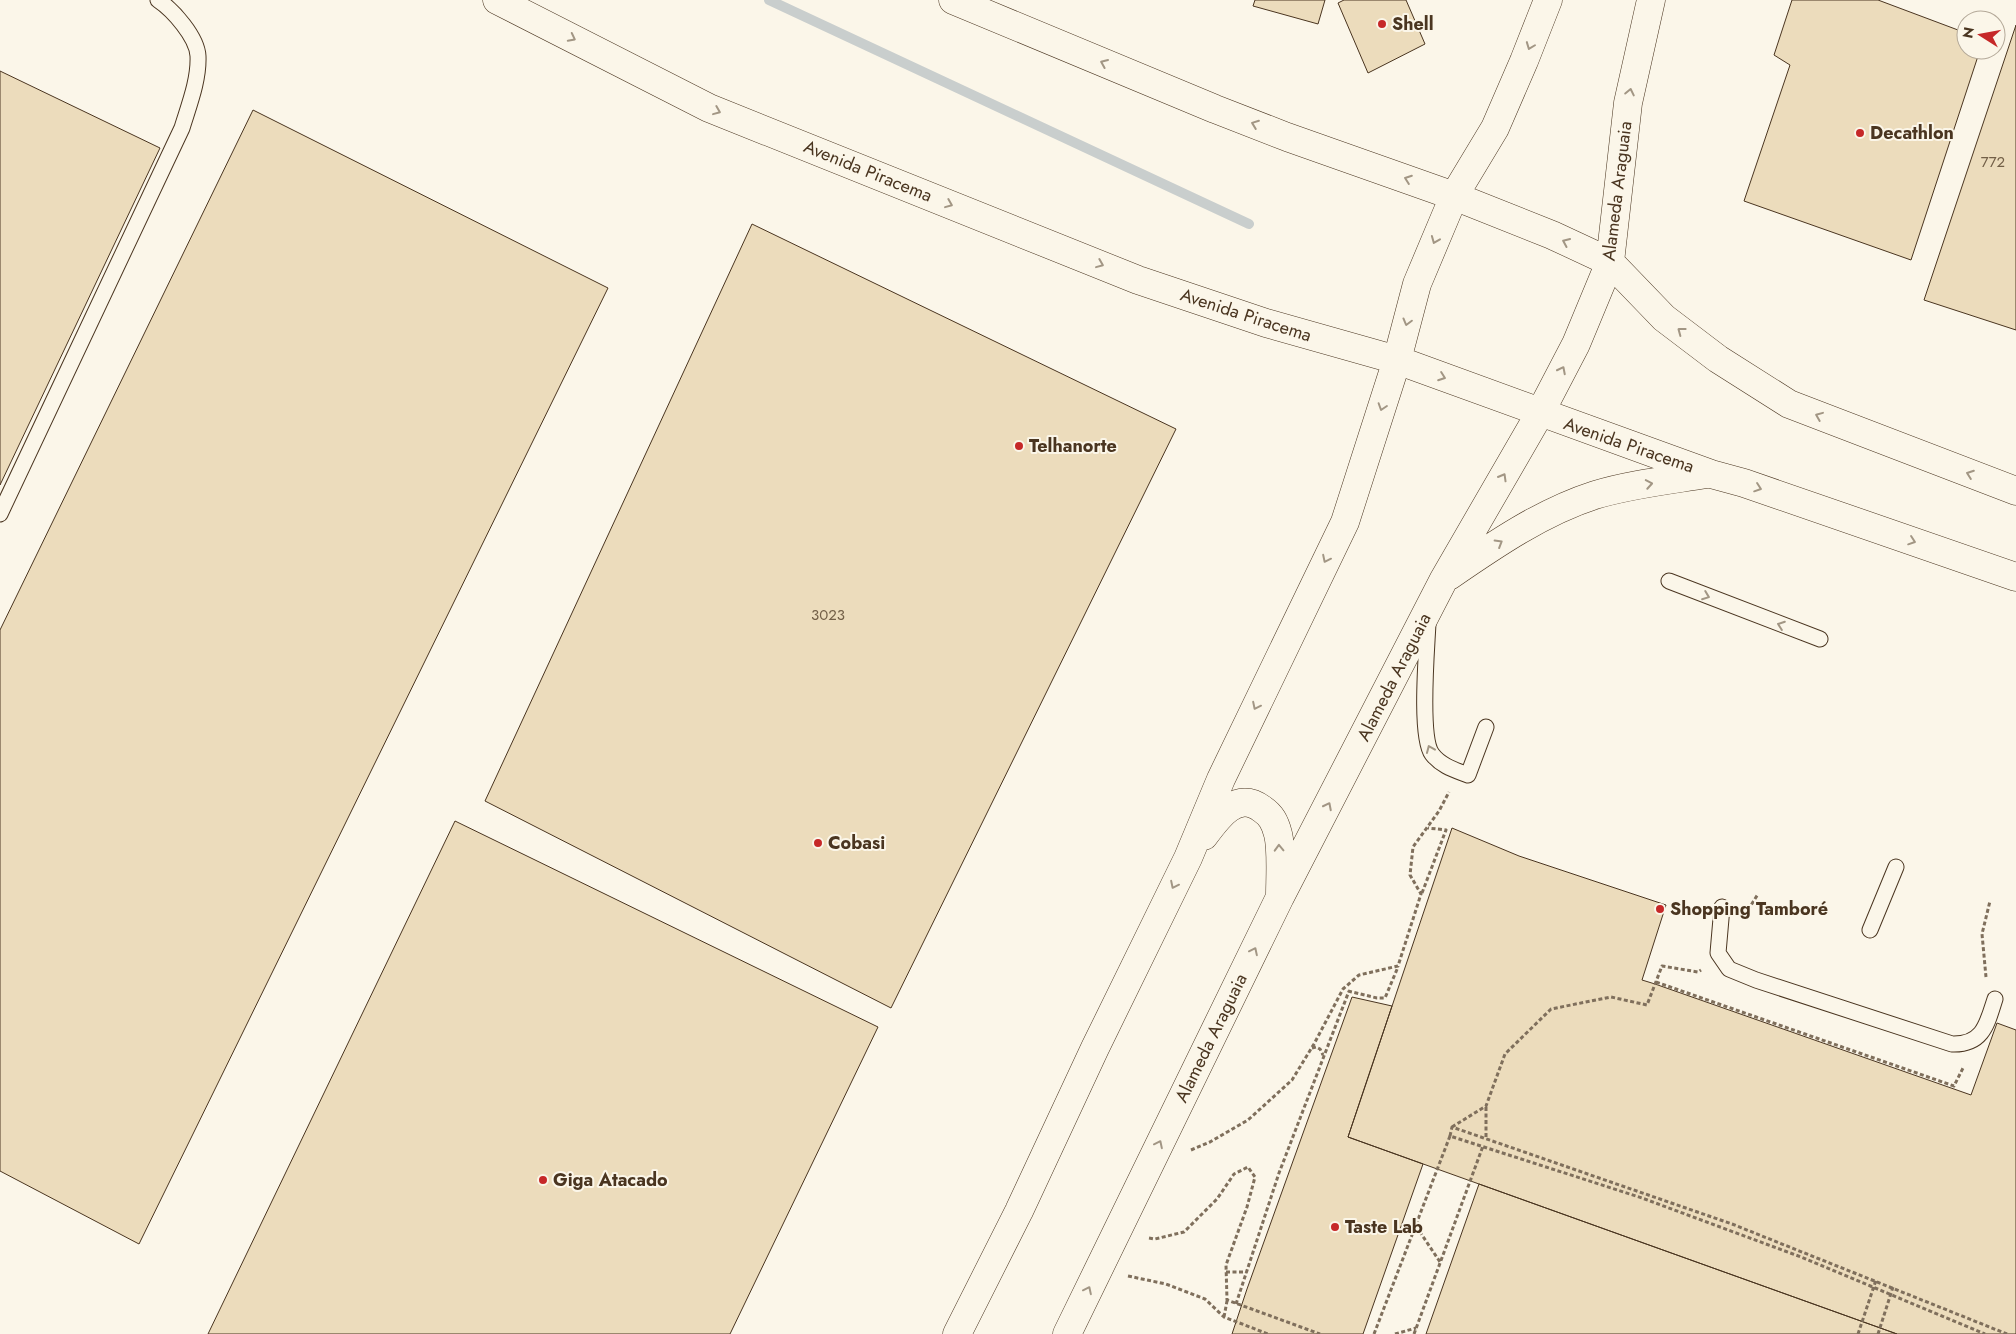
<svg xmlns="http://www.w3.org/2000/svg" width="2016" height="1334" font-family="Jost,sans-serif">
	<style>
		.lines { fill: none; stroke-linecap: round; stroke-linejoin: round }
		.stream { stroke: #c9cecd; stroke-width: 10 }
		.building { fill: #ecdcbc; stroke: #4a3520 }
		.lane-casing { stroke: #4a3520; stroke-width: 17 }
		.secondary-casing { stroke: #4a3520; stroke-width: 29 }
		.path { stroke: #7f6f5c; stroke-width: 3; stroke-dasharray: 4 2.5; stroke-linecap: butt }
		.lane { stroke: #fbf6e9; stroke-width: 15 }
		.secondary { stroke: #fbf6e9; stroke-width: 28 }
		.oneway { stroke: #a29684 }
		.poi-dot { fill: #c62828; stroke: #fbf6e9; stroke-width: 2 }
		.labels { text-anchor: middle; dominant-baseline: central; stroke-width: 4; stroke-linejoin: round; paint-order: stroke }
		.number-label { font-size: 15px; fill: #725f47 }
		.poi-label { font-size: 18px; font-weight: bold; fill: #4a3520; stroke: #fbf6e9; text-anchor: start }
		.street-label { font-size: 18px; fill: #4a3520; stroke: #fbf6e9 }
	</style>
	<rect width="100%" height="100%" fill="#fbf6e9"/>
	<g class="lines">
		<path class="stream" d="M 769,0 L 1249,224"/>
	</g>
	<path class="building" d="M 1255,0 L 1325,0 L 1318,24 L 1253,6 Z
		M 1344,0 L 1406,0 L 1425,44 L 1368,73 L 1338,3 Z
		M 1792,0 L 1878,0 L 1966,33 L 1966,50 L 1980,50 L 1911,260 L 1744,201 L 1790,65 L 1774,55 Z
		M 2016,25 L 2016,330 L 1924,300 Z
		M 0,71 L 160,148 L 0,485 Z
		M 253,110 L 608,288 L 139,1244 L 0,1171 L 0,630 Z
		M 752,224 L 1176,429 L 891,1008 L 485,801 Z
		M 455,821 L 878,1027 L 730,1334 L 208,1334 Z
		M 1452,828 L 1519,856 L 1666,905 L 1642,980 L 1655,984 L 1971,1095 L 1997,1023 L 2016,1030 L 2016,1334 L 1897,1334 L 1348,1137 Z
		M 1352,997 L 1392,1006 L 1348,1137 L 1423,1164 L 1363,1334 L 1232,1334 L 1247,1289 Z
		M 1479,1184 L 1897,1334 L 1426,1334 Z"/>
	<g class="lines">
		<g class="lane-casing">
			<path id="lane" d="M 0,514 L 182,128 C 189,105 199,80 198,56 C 197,37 173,10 158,0
				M 1669,581 L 1820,639
				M 1428,623 C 1427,648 1419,736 1432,754 C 1441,766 1455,770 1468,775 L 1486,727
				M 1722,907 L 1718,953 L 1729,969 L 1756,980 L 1952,1044 C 1983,1045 1987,1024 1995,999
				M 1870,930 L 1896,867"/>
		</g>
		<g class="secondary-casing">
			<path id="secondary" d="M 497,0 L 709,108 L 1138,280 L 1266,323 L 1397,360 L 1711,474 L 1744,483 L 2016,577
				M 953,0 L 1215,109 L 1287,137 L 1454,196 L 1552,235 L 1610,262 L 1664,318 L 1718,359 L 1789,404 L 2016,491
				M 1449,576 C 1494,545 1542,512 1595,495 C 1631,484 1670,480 1707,474
				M 1204,836 C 1218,817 1237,790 1262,809 C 1271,815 1275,822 1278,834 C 1282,849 1280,879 1280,896
				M 957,1334 L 1019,1211 L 1095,1048 L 1188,858 L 1221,779 L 1345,522 L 1397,360 L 1417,284 L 1454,196 L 1495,128 L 1524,61 L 1548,0
				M 1067,1334 L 1280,897 L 1444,579 L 1540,413 L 1576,344 L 1610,262 L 1628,103 L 1651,0"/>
		</g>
		<path class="path" d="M 1422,893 L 1446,830 L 1428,828
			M 1748,910 L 1758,894
			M 1986,977 L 1982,934 L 1990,901
			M 1656,982 L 1954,1086 L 1963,1068
			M 1348,991 L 1377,998 L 1385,998 L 1398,967
			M 1312,1048 L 1316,1047 L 1320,1049 L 1323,1055
			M 1486,1107 L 1486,1139
			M 1452,1127 L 1486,1106 L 1505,1054 L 1551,1009 L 1611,997 L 1647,1005 L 1662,966 L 1698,972 L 1701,970
			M 1450,1136 L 1452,1127 L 1732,1224 L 2007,1334
			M 1191,1150 L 1210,1142 L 1248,1120 L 1292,1080 L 1314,1044 L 1343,989 L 1359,975 L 1398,966 L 1421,894 L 1410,875 L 1413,847 L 1439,811 L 1449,792
			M 1416,1226 L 1440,1262
			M 1149,1238 L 1155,1239 L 1184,1232 L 1217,1199 L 1234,1174 L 1248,1167 L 1255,1177 L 1247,1207 L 1226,1265 L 1227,1300 L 1320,1334
			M 1226,1272 L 1246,1272
			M 1128,1276 L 1166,1284 L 1205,1299 L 1224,1317 L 1268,1334
			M 1236,1304 L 1279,1173 L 1349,991
			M 1224,1317 L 1227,1301
			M 1374,1334 L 1450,1136 L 1642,1198 L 1801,1257 L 1985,1334
			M 1395,1334 L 1416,1328
			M 1414,1334 L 1483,1146
			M 1858,1334 L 1876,1280
			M 1878,1334 L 1893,1287"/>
		<use href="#lane" class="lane"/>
		<use href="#secondary" class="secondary"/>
	</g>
	<defs><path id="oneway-chevron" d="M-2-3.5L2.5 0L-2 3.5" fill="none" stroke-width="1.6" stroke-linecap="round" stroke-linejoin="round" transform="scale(1.25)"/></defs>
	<g class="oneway">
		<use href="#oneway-chevron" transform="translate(572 38) rotate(27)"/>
		<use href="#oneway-chevron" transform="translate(1530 46) rotate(111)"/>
		<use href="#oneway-chevron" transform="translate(1104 63) rotate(-157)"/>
		<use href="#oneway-chevron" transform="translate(1630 92) rotate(-78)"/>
		<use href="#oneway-chevron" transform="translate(717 111) rotate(22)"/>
		<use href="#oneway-chevron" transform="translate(1255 124) rotate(-159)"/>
		<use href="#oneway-chevron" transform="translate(1408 179) rotate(-160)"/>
		<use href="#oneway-chevron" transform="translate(949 204) rotate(22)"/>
		<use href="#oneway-chevron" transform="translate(1435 240) rotate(112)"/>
		<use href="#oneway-chevron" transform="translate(1566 242) rotate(-156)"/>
		<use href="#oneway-chevron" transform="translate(1100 264) rotate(22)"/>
		<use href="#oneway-chevron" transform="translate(1407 322) rotate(105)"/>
		<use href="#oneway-chevron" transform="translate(1681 331) rotate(-143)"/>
		<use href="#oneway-chevron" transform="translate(1562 370) rotate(-63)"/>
		<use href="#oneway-chevron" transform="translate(1442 377) rotate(20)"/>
		<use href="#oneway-chevron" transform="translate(1382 407) rotate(108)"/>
		<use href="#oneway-chevron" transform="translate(1819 416) rotate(-158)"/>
		<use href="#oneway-chevron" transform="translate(1970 474) rotate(-160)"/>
		<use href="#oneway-chevron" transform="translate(1503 477) rotate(-60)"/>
		<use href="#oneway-chevron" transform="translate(1649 484) rotate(-10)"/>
		<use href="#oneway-chevron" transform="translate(1758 488) rotate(19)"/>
		<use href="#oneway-chevron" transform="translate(1912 541) rotate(19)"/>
		<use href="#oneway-chevron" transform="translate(1499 543) rotate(-31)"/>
		<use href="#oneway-chevron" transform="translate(1326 559) rotate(116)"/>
		<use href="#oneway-chevron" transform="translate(1706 596) rotate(21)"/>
		<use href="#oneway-chevron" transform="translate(1781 625) rotate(-160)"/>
		<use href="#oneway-chevron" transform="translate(1256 706) rotate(116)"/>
		<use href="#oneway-chevron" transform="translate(1430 749) rotate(-113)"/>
		<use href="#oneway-chevron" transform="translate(1328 806) rotate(-63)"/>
		<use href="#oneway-chevron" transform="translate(1279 848) rotate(-92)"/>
		<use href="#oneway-chevron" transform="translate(1174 885) rotate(116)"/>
		<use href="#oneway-chevron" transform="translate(1254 951) rotate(-64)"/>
		<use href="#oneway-chevron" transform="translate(1159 1144) rotate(-64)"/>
		<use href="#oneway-chevron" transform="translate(1088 1290) rotate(-64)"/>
	</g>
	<g class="poi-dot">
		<circle cx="1382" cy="24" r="5"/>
		<circle cx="1860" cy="133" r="5"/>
		<circle cx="1019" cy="446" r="5"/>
		<circle cx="818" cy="843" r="5"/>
		<circle cx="1660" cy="909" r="5"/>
		<circle cx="543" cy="1180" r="5"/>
		<circle cx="1335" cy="1227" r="5"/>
	</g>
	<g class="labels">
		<g class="number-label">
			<text x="1993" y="162">772</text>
			<text x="828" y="615">3023</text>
		</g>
		<g class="poi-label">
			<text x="1392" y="24">Shell</text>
			<text x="1870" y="133">Decathlon</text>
			<text x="1029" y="446">Telhanorte</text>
			<text x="828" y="843">Cobasi</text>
			<text x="1670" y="909">Shopping Tamboré</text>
			<text x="553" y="1180">Giga Atacado</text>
			<text x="1345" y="1227">Taste Lab</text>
		</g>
		<g class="street-label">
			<text transform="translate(868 171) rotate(22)">Avenida Piracema</text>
			<text transform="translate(1617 191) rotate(-83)">Alameda Araguaia</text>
			<text transform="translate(1246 315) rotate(18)">Avenida Piracema</text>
			<text transform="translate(1629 445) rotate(19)">Avenida Piracema</text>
			<text transform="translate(1394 677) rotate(-63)">Alameda Araguaia</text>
			<text transform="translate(1211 1038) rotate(-64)">Alameda Araguaia</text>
		</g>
	</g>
	<g transform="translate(1981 35) rotate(281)"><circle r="24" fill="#fbf6e9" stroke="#b4a999"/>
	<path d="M0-4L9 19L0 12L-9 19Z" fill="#c62828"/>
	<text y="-8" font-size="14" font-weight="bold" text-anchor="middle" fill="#4a3520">N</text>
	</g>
</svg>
